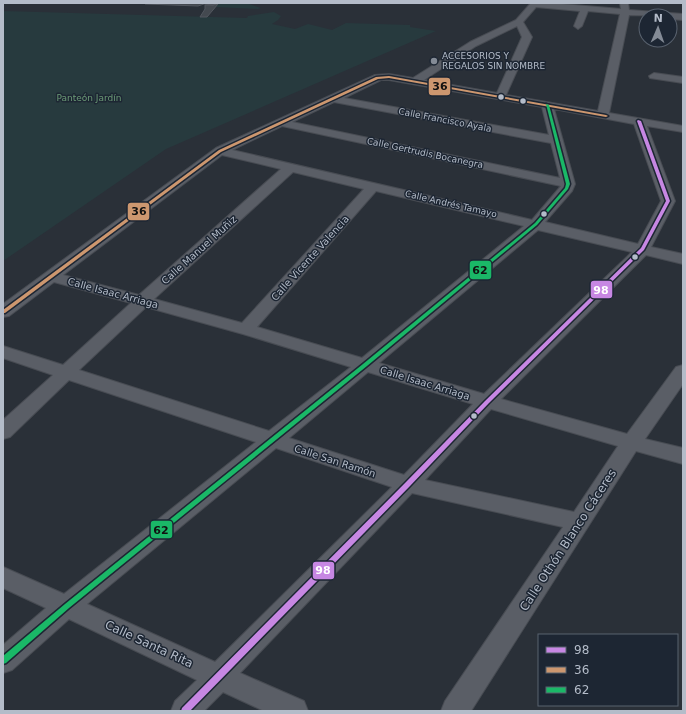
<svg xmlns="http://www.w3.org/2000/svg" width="686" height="714" font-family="'DejaVu Sans',sans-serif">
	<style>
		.green { fill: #273a3e }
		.building { fill: #444950; stroke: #52575f }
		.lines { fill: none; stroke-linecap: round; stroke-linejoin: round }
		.minor-casing { stroke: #484c53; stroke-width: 2 }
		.minor { fill: #5a5e66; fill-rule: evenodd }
		.bus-1-casing { stroke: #1d2633; stroke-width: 3 }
		.bus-2-casing { stroke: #1d2633; stroke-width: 3 }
		.bus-3-casing { stroke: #1d2633; stroke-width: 3 }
		.bus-1 { fill: #c787e3; fill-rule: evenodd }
		.bus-2 { fill: #cd976f; fill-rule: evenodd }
		.bus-3 { fill: #1ab867; fill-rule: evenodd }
		.poi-dot { fill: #848b96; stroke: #1d2633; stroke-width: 1.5 }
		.bus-dot { fill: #b4bcc9; stroke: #1d2633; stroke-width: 1.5 }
		.labels { text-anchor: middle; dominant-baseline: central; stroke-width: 3; stroke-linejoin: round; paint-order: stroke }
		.far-poi-label { font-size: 9px; fill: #b4bcc9; stroke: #1d2633; text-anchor: start }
		.far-park-label { font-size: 9px; fill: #6b9a76; stroke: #1d2633 }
		.far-street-label { font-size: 9px; fill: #b4bcc9; stroke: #1d2633 }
		.street-label { font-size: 10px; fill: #b4bcc9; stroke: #1d2633 }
		.near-street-label { font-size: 12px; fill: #b4bcc9; stroke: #1d2633 }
		.line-badge { stroke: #1d2633; stroke-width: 1.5 }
		.badge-label { font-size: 11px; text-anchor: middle; font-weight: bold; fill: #fff }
		.pale-badge-label { font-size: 11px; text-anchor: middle; font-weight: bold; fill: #111 }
	</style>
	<rect width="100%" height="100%" fill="#2a3038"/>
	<path class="green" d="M 219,3 L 246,3 L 261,8 L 258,9 L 216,7 Z
		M 3,11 L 247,18 L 248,16 L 274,12 L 281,16 L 278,20 L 272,24 L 295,29 L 308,24 L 332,30 L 346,23 L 410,25 L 410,27 L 436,31 L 166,149 L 3,261 Z"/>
	<path class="building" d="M 146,3 L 219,3 L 213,5 L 204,4 L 198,6 L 145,4 Z
		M 218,4 L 207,17 L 200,17 L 205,9 L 205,5 L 213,5 Z"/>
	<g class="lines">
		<g class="minor-casing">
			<path id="minor" d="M 531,3 L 551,3 L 621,9 L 620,3 L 628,3 L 629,10 L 683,14 L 683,20 L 670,19 L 670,16 L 629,15 L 609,113 L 683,126 L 683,132 L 647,126 L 675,201 L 651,247 L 683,254 L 683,264 L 646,255 L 501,399 L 627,434 L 676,367 L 683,365 L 683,384 L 645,439 L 683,448 L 683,464 L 636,451 L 471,711 L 441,711 L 445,701 L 563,527 L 412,493 L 240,673 L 304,701 L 308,711 L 264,711 L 223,692 L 204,711 L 171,711 L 175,701 L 197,680 L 69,619 L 12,670 L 3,673 L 3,645 L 46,608 L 3,588 L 3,567 L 64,594 L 256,442 L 69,380 L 10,437 L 3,439 L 3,420 L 53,375 L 3,358 L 3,346 L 63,365 L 131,303 L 54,282 L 9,316 L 3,317 L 3,304 L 216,148 L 375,75 L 389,74 L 413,78 L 470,42 L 516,20 ZM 536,7 L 580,11 L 574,26 L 578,29 L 582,26 L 588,11 L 620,14 L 598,111 L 506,95 L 532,37 L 523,22 ZM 517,26 L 522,37 L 497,93 L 424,80 L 476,46 ZM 381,80 L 389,80 L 542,107 L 549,135 L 344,98 ZM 334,102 L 551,143 L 560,178 L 292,122 ZM 554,109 L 634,124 L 661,201 L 638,244 L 545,222 L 572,191 L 575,184 ZM 282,126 L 561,186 L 532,220 L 232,150 ZM 222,155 L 281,169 L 139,295 L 63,275 ZM 293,172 L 364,189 L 242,323 L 154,299 ZM 376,191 L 524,226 L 362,358 L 257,327 ZM 538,230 L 632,252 L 484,394 L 379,363 ZM 146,307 L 243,334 L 351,367 L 269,431 L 79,370 ZM 368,372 L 473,404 L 404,475 L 289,438 ZM 491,409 L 618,446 L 574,512 L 425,480 ZM 276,448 L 392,487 L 215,662 L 87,604 Z
				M 654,73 L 683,77 L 683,83 L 650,78 L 649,76 Z"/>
		</g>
		<use href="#minor" class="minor"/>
		<g class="bus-1-casing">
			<path id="bus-1" d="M 638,120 L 641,121 L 670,201 L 644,250 L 489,403 L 410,486 L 190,711 L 181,711 L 182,708 L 406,482 L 485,401 L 641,248 L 666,201 L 637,121 Z"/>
		</g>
		<g class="bus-2-casing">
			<path id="bus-2" d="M 389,76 L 606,115 L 608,116 L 606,117 L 389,78 L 378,79 L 221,152 L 5,313 L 3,313 L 3,310 L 219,150 L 376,77 Z"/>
		</g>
		<g class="bus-3-casing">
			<path id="bus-3" d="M 546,104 L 549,105 L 570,184 L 568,189 L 537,225 L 367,366 L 69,608 L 6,663 L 3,664 L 3,656 L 65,604 L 363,364 L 535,223 L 565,188 L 566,184 Z"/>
		</g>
		<use href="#bus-1" class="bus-1"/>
		<use href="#bus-2" class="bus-2"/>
		<use href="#bus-3" class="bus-3"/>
	</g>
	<circle class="poi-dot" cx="434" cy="61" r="4"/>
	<g class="bus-dot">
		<circle cx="501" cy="97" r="3.5"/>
		<circle cx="523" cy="101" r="3.5"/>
		<circle cx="544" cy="214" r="3.5"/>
		<circle cx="635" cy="257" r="3.5"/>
		<circle cx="474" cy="416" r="3.5"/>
	</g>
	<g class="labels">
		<g class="far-poi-label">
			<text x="442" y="56">ACCESORIOS Y<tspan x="442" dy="10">REGALOS SIN NOMBRE</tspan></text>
		</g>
		<g class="far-park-label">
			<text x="89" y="98">Panteón Jardín</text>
		</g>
		<g class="far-street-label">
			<text transform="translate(445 120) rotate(11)">Calle Francisco Ayala</text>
			<text transform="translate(425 153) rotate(12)">Calle Gertrudis Bocanegra</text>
			<text transform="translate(451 204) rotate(13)">Calle Andrés Tamayo</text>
		</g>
		<g class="street-label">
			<text transform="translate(199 250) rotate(-42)">Calle Manuel Muñiz</text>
			<text transform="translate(310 258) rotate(-48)">Calle Vicente Valencia</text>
			<text transform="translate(113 293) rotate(15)">Calle Isaac Arriaga</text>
			<text transform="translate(425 383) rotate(17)">Calle Isaac Arriaga</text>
			<text transform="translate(335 461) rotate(18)">Calle San Ramón</text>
		</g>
		<g class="near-street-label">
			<text transform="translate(568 540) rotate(-57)">Calle Othón Blanco Cáceres</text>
			<text transform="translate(149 644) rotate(25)">Calle Santa Rita</text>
		</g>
	</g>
	<g class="line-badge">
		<rect x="428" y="77" width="23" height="19" rx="4" fill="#cd976f"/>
		<rect x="127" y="202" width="23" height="19" rx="4" fill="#cd976f"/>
		<rect x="469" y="260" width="23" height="20" rx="4" fill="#1ab867"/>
		<rect x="590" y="280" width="23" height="19" rx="4" fill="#c787e3"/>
		<rect x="150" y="520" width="23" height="19" rx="4" fill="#1ab867"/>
		<rect x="312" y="561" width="23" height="19" rx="4" fill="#c787e3"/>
	</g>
	<g class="badge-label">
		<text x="601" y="294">98</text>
		<text x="323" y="574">98</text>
	</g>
	<g class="pale-badge-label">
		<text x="440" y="90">36</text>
		<text x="139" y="215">36</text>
		<text x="480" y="274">62</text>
		<text x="161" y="534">62</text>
	</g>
	<rect width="686" height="714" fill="none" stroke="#b4bcc9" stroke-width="8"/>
	<rect x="538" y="634" width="140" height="72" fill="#1d2633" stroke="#59626f"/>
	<rect x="546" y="647" width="20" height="6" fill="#c787e3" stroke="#59626f"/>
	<text x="574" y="654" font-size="12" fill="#b4bcc9">98</text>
	<rect x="546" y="667" width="20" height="6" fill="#cd976f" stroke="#59626f"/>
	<text x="574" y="674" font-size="12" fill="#b4bcc9">36</text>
	<rect x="546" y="687" width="20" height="6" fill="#1ab867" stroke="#59626f"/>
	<text x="574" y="694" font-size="12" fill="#b4bcc9">62</text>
	<g transform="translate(658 28) rotate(2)"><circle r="19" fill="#1d2633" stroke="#59626f"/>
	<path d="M0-3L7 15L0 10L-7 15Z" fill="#848b96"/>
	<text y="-6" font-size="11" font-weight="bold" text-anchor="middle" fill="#b4bcc9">N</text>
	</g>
</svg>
